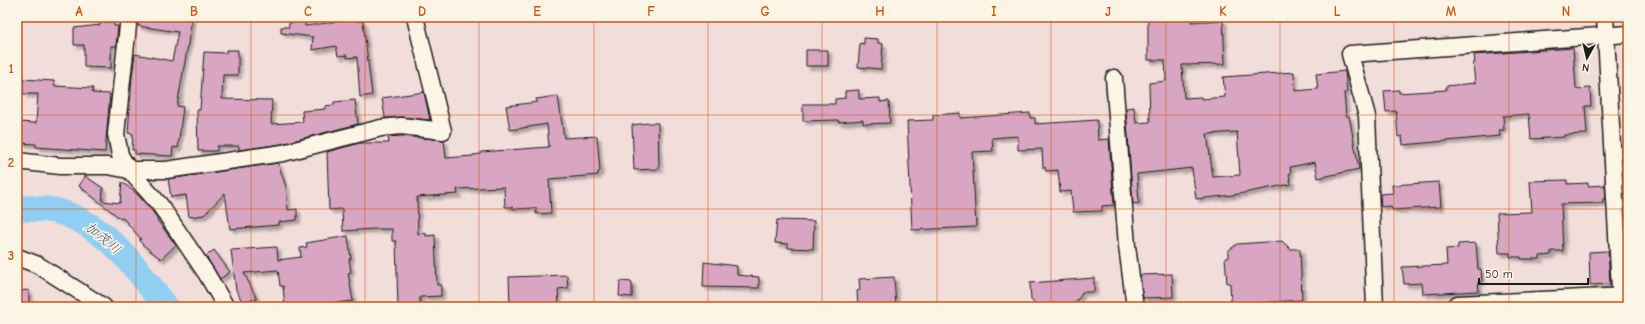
<svg xmlns="http://www.w3.org/2000/svg" width="1645" height="324" font-family="'Comic Neue','Klee One',sans-serif">
	<style>
		.lines { fill: none; stroke-linecap: round; stroke-linejoin: round }
		.river { stroke: #90cff1; stroke-width: 26 }
		.building { fill: #d8a6c2; stroke: #1c1c1c; fill-rule: evenodd; filter: url(#shadow) }
		.street-casing { stroke: #1c1c1c; stroke-width: 19 }
		.highway-casing { stroke: #1c1c1c; stroke-width: 25 }
		.street { stroke: #fcf5e5; stroke-width: 16 }
		.highway { stroke: #fcf5e5; stroke-width: 22 }
		.grid { fill: none; stroke: #d4530e; stroke-width: 1; stroke-opacity: 0.55 }
		.labels { text-anchor: middle; dominant-baseline: central; stroke-width: 3; stroke-linejoin: round; paint-order: stroke }
		.water-label { font-size: 14px; font-style: italic; fill: #455b67; stroke: #fcf5e5 }
		.neatline { fill: none; stroke: #d4530e; stroke-width: 1.5 }
		.grid-label { font-size: 13px; text-anchor: middle; font-weight: bold; fill: #d4530e }
	</style>
	<defs>
		<filter id="shadow"><feDropShadow dx="3.5" dy="3.5" stdDeviation="1" flood-color="#0004"/></filter>
	</defs>
	<rect width="100%" height="100%" fill="#f1ddda"/>
	<filter id="ink" filterUnits="userSpaceOnUse"><feTurbulence type="fractalNoise" baseFrequency=".025" numOctaves="2"/><feDisplacementMap in="SourceGraphic" scale="8" xChannelSelector="R" yChannelSelector="G"/><feConvolveMatrix kernelMatrix="1 2 1 2 8 2 1 2 1" color-interpolation-filters="sRGB"/></filter>
	<g filter="url(#ink)">
		<g class="lines">
			<path class="river" d="M 17,208 C 30,209 47,208 60,212 C 108,227 136,268 166,307"/>
		</g>
		<path class="building" d="M 138,17 L 192,18 L 187,50 L 177,106 L 183,107 L 178,148 L 173,147 L 172,156 L 135,154 L 135,150 L 132,150 L 133,134 L 128,133 L 132,77 L 135,54 L 172,61 L 178,32 L 138,26 Z
			M 1148,17 L 1191,17 L 1191,22 L 1223,20 L 1225,64 L 1182,65 L 1184,98 L 1201,97 L 1202,99 L 1225,97 L 1223,77 L 1294,72 L 1295,91 L 1318,89 L 1316,74 L 1345,71 L 1347,93 L 1344,93 L 1346,116 L 1349,116 L 1359,169 L 1318,178 L 1315,162 L 1290,167 L 1291,173 L 1289,174 L 1291,184 L 1233,195 L 1196,199 L 1192,168 L 1137,174 L 1139,203 L 1133,204 L 1126,108 L 1134,107 L 1136,123 L 1150,122 L 1149,83 L 1166,81 L 1165,60 L 1148,60 ZM 1237,132 L 1240,175 L 1213,177 L 1207,134 Z
			M 356,19 L 356,21 L 363,21 L 372,95 L 360,97 L 357,57 L 347,58 L 347,55 L 338,56 L 336,46 L 312,50 L 313,37 L 281,33 L 281,27 L 289,27 L 289,23 L 305,21 L 305,26 Z
			M 100,22 L 114,22 L 114,26 L 118,26 L 116,46 L 111,46 L 111,68 L 84,67 L 84,45 L 74,45 L 74,28 L 100,25 Z
			M 864,38 L 878,39 L 878,43 L 883,44 L 881,69 L 858,67 L 860,43 L 864,44 Z
			M 1573,48 L 1576,89 L 1590,88 L 1591,106 L 1585,106 L 1587,134 L 1564,135 L 1564,137 L 1531,139 L 1529,114 L 1503,116 L 1504,130 L 1499,130 L 1500,136 L 1403,145 L 1402,136 L 1398,137 L 1396,111 L 1386,112 L 1384,91 L 1399,90 L 1399,93 L 1446,90 L 1446,86 L 1475,83 L 1473,63 L 1475,63 L 1474,55 Z
			M 226,50 L 238,50 L 238,75 L 223,75 L 222,99 L 272,100 L 271,124 L 303,122 L 302,111 L 325,109 L 325,106 L 334,105 L 334,102 L 355,100 L 358,124 L 281,144 L 239,150 L 239,146 L 217,146 L 217,151 L 198,151 L 197,110 L 200,110 L 204,52 L 226,53 Z
			M 806,50 L 828,50 L 828,66 L 806,66 Z
			M 23,79 L 54,81 L 54,86 L 93,88 L 92,93 L 110,94 L 105,152 L 36,147 L 36,144 L 17,143 L 17,122 L 36,123 L 38,94 L 23,94 Z
			M 859,90 L 859,99 L 880,98 L 880,102 L 889,101 L 890,123 L 863,124 L 863,120 L 838,122 L 838,120 L 803,121 L 803,104 L 835,104 L 835,99 L 845,98 L 845,91 Z
			M 424,92 L 430,120 L 402,117 L 385,118 L 382,98 Z
			M 558,96 L 564,138 L 597,136 L 600,171 L 598,172 L 598,175 L 549,179 L 551,213 L 536,214 L 536,208 L 513,209 L 513,207 L 505,207 L 504,187 L 457,189 L 458,194 L 417,197 L 418,234 L 426,233 L 426,236 L 435,235 L 437,285 L 441,285 L 441,296 L 420,297 L 420,307 L 398,307 L 396,241 L 392,241 L 392,229 L 374,229 L 343,231 L 342,209 L 329,210 L 327,152 L 360,143 L 389,143 L 388,137 L 401,136 L 444,140 L 446,158 L 473,156 L 473,155 L 481,154 L 481,152 L 549,147 L 547,124 L 510,130 L 506,106 L 537,102 L 536,99 Z
			M 960,113 L 960,118 L 1030,113 L 1030,118 L 1035,118 L 1035,124 L 1097,120 L 1098,140 L 1109,139 L 1114,205 L 1102,206 L 1102,211 L 1073,212 L 1071,191 L 1060,192 L 1058,170 L 1046,171 L 1045,167 L 1043,168 L 1042,149 L 1018,150 L 1018,136 L 992,138 L 993,151 L 972,152 L 976,227 L 912,230 L 907,121 L 933,120 L 933,115 Z
			M 648,123 L 658,123 L 659,169 L 634,170 L 632,125 Z
			M 278,163 L 286,187 L 288,210 L 297,209 L 297,220 L 279,222 L 279,225 L 230,229 L 225,193 L 204,215 L 189,217 L 186,195 L 171,197 L 168,179 Z
			M 85,176 L 103,188 L 102,201 L 120,203 L 122,182 L 137,194 L 152,211 L 158,219 L 157,220 L 176,245 L 161,259 L 143,245 L 139,240 L 141,239 L 123,218 L 121,219 L 79,186 Z
			M 1567,180 L 1567,184 L 1588,183 L 1588,186 L 1605,185 L 1606,199 L 1603,199 L 1603,203 L 1561,204 L 1563,251 L 1551,251 L 1551,255 L 1540,256 L 1540,259 L 1521,259 L 1521,257 L 1510,257 L 1510,253 L 1499,253 L 1497,213 L 1532,212 L 1530,181 Z
			M 1439,182 L 1441,207 L 1392,210 L 1391,206 L 1381,207 L 1380,194 L 1393,193 L 1392,185 Z
			M 777,220 L 814,221 L 813,249 L 788,248 L 788,244 L 775,243 Z
			M 348,236 L 351,259 L 349,259 L 351,272 L 348,273 L 353,301 L 299,307 L 285,307 L 283,286 L 280,286 L 278,270 L 244,273 L 257,299 L 242,301 L 236,290 L 231,250 L 277,247 L 278,260 L 301,257 L 300,248 L 307,247 L 306,243 Z
			M 1282,241 L 1290,249 L 1300,249 L 1302,300 L 1231,305 L 1230,283 L 1227,283 L 1225,258 L 1228,258 L 1228,251 L 1237,244 Z
			M 1476,243 L 1478,269 L 1481,269 L 1482,282 L 1478,282 L 1479,291 L 1423,294 L 1422,283 L 1404,284 L 1402,267 L 1447,265 L 1446,249 L 1458,248 L 1458,244 Z
			M 214,250 L 230,272 L 220,279 L 206,256 Z
			M 1608,251 L 1610,284 L 1590,285 L 1589,252 Z
			M 704,262 L 737,266 L 737,275 L 759,277 L 759,288 L 703,287 Z
			M 1172,274 L 1173,297 L 1143,298 L 1140,275 Z
			M 567,275 L 568,288 L 558,289 L 559,307 L 510,307 L 509,277 Z
			M 894,277 L 896,307 L 858,307 L 857,291 L 860,290 L 859,279 Z
			M 1094,278 L 1094,292 L 1082,292 L 1080,297 L 1070,307 L 1038,307 L 1031,300 L 1030,283 Z
			M 620,281 L 632,282 L 632,297 L 619,296 Z
			M 29,290 L 29,307 L 17,307 L 17,291 Z"/>
		<g class="lines">
			<g class="street-casing">
				<path id="street" d="M 129,17 L 116,134 L 120,155 L 129,170 L 160,205 L 206,273 L 226,307
					M 1605,17 L 1621,307
					M 1114,78 L 1127,246 L 1135,307
					M 17,161 L 60,166 L 108,166 L 129,170 L 166,170 L 283,153 L 381,128 L 401,126 L 443,131 L 415,17
					M 17,257 L 38,265 L 104,307
					M 1375,307 L 1367,116 L 1350,54 L 1628,34"/>
			</g>
			<g class="highway-casing">
				<path id="highway" d="M 1458,307 L 1628,299"/>
			</g>
			<use href="#street" class="street"/>
			<use href="#highway" class="highway"/>
		</g>
	</g>
	<path class="grid" d="M 136,17 L 136,307M 251,17 L 251,307M 365,17 L 365,307M 479,17 L 479,307M 594,17 L 594,307M 708,17 L 708,307M 822,17 L 822,307M 937,17 L 937,307M 1051,17 L 1051,307M 1166,17 L 1166,307M 1280,17 L 1280,307M 1394,17 L 1394,307M 1509,17 L 1509,307M 17,115 L 1628,115M 17,209 L 1628,209"/>
	<g class="labels">
		<g class="water-label">
			<text transform="translate(103 238) rotate(39)">加茂川</text>
		</g>
	</g>
	<rect width="1645" height="324" fill="none" stroke="#fcf5e5" stroke-width="44"/>
	<g transform="translate(1587 58) rotate(188)" stroke="#fcf5e5" stroke-width="3" paint-order="stroke">
	<path d="M0-3L7 15L0 10L-7 15Z" fill="#1c1c1c"/>
	<text y="-6" font-size="11" font-weight="bold" text-anchor="middle" fill="#1c1c1c">N</text>
	</g>
	<path d="M1479 278v6h109v-6" fill="none" stroke="#1c1c1c" stroke-width="2"/>
	<text x="1485" y="278" font-size="12" fill="#1c1c1c" stroke="#fcf5e5" stroke-width="3" paint-order="stroke">50 m</text>
	<rect x="22" y="22" width="1601" height="280" class="neatline"/>
	<g class="grid-label">
		<text x="79" y="16">A</text>
		<text x="194" y="16">B</text>
		<text x="308" y="16">C</text>
		<text x="422" y="16">D</text>
		<text x="537" y="16">E</text>
		<text x="651" y="16">F</text>
		<text x="765" y="16">G</text>
		<text x="880" y="16">H</text>
		<text x="994" y="16">I</text>
		<text x="1108" y="16">J</text>
		<text x="1223" y="16">K</text>
		<text x="1337" y="16">L</text>
		<text x="1451" y="16">M</text>
		<text x="1566" y="16">N</text>
		<text x="11" y="73">1</text>
		<text x="11" y="167">2</text>
		<text x="11" y="260">3</text>
	</g>
</svg>
